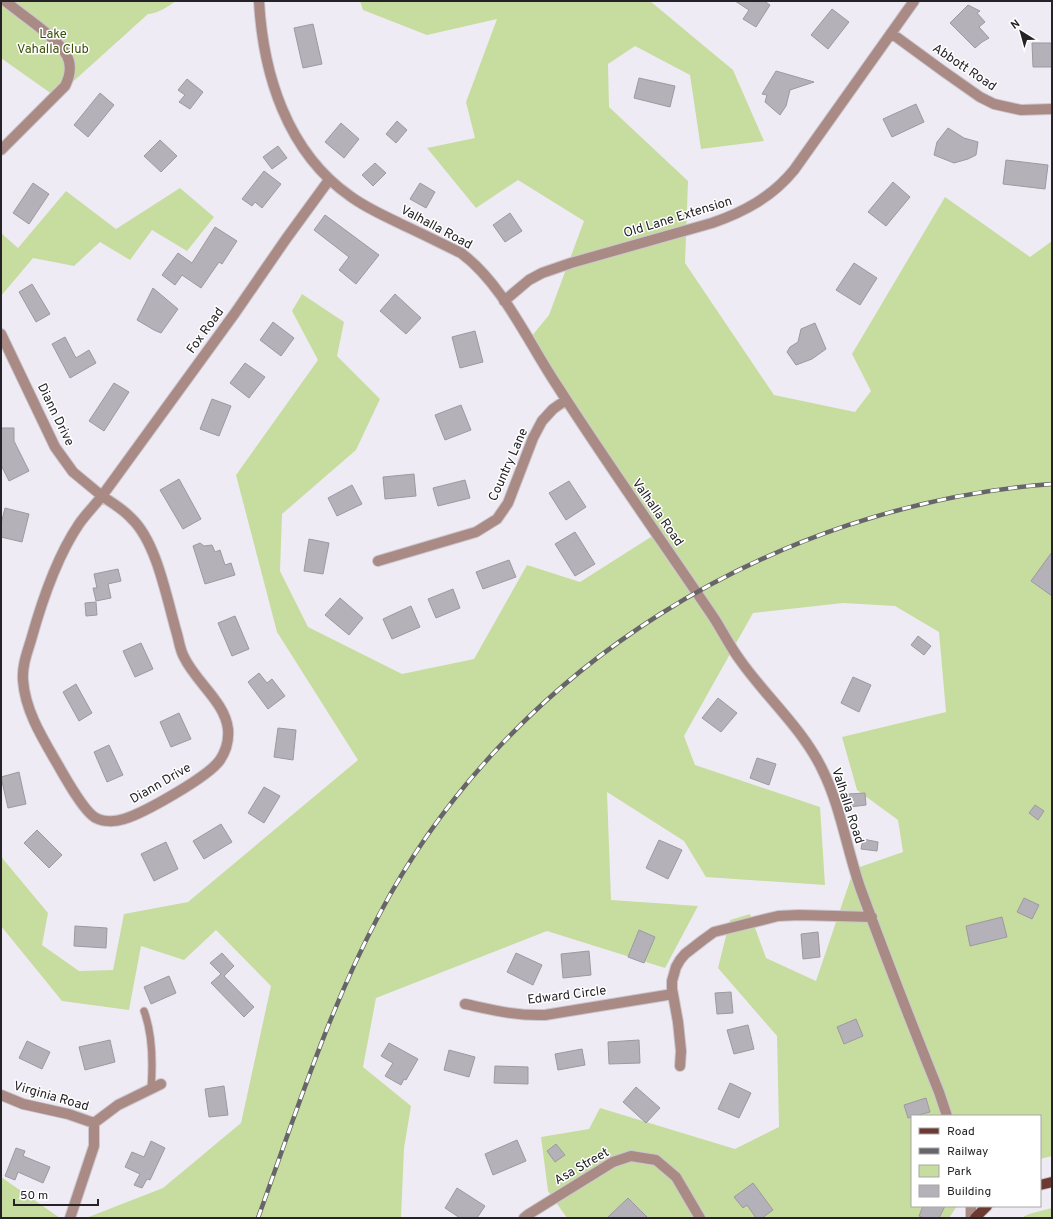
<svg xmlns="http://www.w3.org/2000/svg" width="1053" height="1219" font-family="Overpass,sans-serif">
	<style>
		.green { fill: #c6dd9f }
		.building { fill: #b5b1b9; stroke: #9d99a1 }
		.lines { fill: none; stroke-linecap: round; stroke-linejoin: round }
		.lane-casing { stroke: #cbc7cf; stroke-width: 9 }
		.street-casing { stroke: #cbc7cf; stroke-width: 12 }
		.primary-casing { stroke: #cbc7cf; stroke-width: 12 }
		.lane { stroke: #aa8a85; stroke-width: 7 }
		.street { stroke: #aa8a85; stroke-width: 10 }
		.primary { stroke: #6d3a32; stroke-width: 10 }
		.rail-casing { stroke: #67656a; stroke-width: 4.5 }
		.rail { stroke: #fff; stroke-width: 3; stroke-dasharray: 9; stroke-linecap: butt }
		.labels { text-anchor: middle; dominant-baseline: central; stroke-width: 3; stroke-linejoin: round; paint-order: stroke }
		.park-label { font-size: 13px; fill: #3b4e06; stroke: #fff }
		.street-label { font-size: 13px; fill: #252327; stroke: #fff }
	</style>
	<rect width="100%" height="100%" fill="#efebf4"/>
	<path class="green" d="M 1,1 L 176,1 C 167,7 159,13 148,14 L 56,97 L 1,58 Z
		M 360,1 L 650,1 L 733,70 L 764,141 L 701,149 L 690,75 L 635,46 L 608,64 L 609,107 L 688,181 L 685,263 L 774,395 L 855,412 L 871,391 L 852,354 L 945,197 L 1030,257 L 1052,241 L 1052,1156 L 1040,1159 L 1040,1116 L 912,1116 L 912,1206 L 957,1206 L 949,1218 L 567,1218 L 548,1191 L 541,1137 L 589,1129 L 600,1108 L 735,1149 L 779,1127 L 777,1036 L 718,968 L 730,920 L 750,914 L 766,958 L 816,981 L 854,869 L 903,852 L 898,820 L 857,790 L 842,737 L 946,712 L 939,632 L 895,606 L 843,603 L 753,613 L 684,736 L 695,765 L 820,807 L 825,885 L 706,877 L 684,841 L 607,792 L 611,900 L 698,906 L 665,968 L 547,931 L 376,998 L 363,1067 L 411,1106 L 404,1148 L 401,1218 L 86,1218 L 163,1188 L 241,1123 L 271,986 L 216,930 L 184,960 L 141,946 L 129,1010 L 62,1001 L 1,926 L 1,854 L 3,859 L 48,913 L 42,945 L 79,971 L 113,970 L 124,914 L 188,902 L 358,760 L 277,632 L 236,475 L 318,360 L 292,311 L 302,294 L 344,322 L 337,356 L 380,399 L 356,450 L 282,514 L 280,571 L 308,627 L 402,674 L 474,659 L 527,565 L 580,582 L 654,535 L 531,337 L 549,315 L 584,221 L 518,180 L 476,208 L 427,148 L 475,138 L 466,102 L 497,19 L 427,35 L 363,10 Z
		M 180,188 L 214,217 L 187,251 L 152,230 L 130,260 L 100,242 L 74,266 L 33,258 L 1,296 L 1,233 L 18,248 L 66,191 L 116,229 Z
		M 1,1177 L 60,1218 L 1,1218 Z
		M 1052,1208 L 1052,1218 L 1021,1218 L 1029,1214 Z"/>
	<path class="building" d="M 735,1 L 764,1 L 770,5 L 756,27 L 743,19 L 749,10 Z
		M 968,5 L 980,11 L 977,13 L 985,22 L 979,27 L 989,38 L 982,42 L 975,48 L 950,23 Z
		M 832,9 L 849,22 L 828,49 L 811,35 Z
		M 313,24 L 322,64 L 303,68 L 294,28 Z
		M 1032,43 L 1052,43 L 1052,67 L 1033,67 Z
		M 776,71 L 814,82 L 790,90 L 786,106 L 780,115 L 765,102 L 767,95 L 762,94 Z
		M 639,78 L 675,86 L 670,107 L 634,98 Z
		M 187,79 L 203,92 L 190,109 L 179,102 L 185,95 L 178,90 Z
		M 100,93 L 114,105 L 88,137 L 74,125 Z
		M 916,104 L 924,122 L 892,137 L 883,119 Z
		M 397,121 L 407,130 L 396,143 L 386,134 Z
		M 341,123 L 359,139 L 344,158 L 325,142 Z
		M 948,128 L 964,138 L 978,142 L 976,155 L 968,159 L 954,163 L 934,155 L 937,142 Z
		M 160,140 L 177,156 L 161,172 L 144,156 Z
		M 278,146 L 287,158 L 272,169 L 263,157 Z
		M 1006,160 L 1048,165 L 1045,189 L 1003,184 Z
		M 375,163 L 386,173 L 373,186 L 362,175 Z
		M 264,171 L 281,184 L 262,208 L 255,202 L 252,206 L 242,199 Z
		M 893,182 L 910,197 L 886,226 L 868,212 Z
		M 33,183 L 49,194 L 29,224 L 13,213 Z
		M 420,183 L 435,192 L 426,208 L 410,199 Z
		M 510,213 L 522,231 L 505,242 L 493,225 Z
		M 325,215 L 379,255 L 356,284 L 339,270 L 349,257 L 314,230 Z
		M 215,227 L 237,241 L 222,264 L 219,262 L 201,288 L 182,275 L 175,285 L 162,275 L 178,253 L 192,263 Z
		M 854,263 L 877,278 L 860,305 L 836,290 Z
		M 32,284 L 50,314 L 36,322 L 19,292 Z
		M 153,288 L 178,309 L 161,333 L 154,330 L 137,320 Z
		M 395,294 L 421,318 L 406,334 L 380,311 Z
		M 273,322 L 294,338 L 281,356 L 260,340 Z
		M 815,323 L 826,349 L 812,359 L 796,365 L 787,352 L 790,347 L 798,342 L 801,329 Z
		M 475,331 L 483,362 L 460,368 L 452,337 Z
		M 65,337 L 76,358 L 89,350 L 96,363 L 70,378 L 52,344 Z
		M 245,363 L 265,377 L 249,398 L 230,383 Z
		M 114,383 L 129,392 L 104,431 L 89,421 Z
		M 212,399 L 231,406 L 219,436 L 200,429 Z
		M 461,405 L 471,430 L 445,440 L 435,415 Z
		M 1,428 L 14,428 L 14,441 L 29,471 L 9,481 L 1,465 Z
		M 414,474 L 416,496 L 385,499 L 383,477 Z
		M 179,479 L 201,519 L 183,529 L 160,490 Z
		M 465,480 L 470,498 L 438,506 L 433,488 Z
		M 569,481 L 586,507 L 566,520 L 549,493 Z
		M 352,485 L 362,504 L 337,516 L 328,498 Z
		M 5,508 L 29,514 L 22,542 L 1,537 L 1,524 Z
		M 575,532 L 595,564 L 575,576 L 555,544 Z
		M 309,539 L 329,543 L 323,574 L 304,571 Z
		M 200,543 L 204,546 L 212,545 L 215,552 L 220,550 L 225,565 L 231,563 L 235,575 L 205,584 L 193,546 Z
		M 1052,552 L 1052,596 L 1031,581 Z
		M 509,560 L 516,577 L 483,589 L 476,572 Z
		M 118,569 L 121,581 L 108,584 L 111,598 L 96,601 L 93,588 L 97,588 L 94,574 Z
		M 453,589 L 460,608 L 436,618 L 428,599 Z
		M 340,598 L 363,618 L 349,635 L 325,615 Z
		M 96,602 L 97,615 L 86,616 L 85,603 Z
		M 411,606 L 420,627 L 392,639 L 383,619 Z
		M 235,616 L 249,649 L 232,656 L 218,623 Z
		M 918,636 L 931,646 L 924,655 L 911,645 Z
		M 141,643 L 153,669 L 135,677 L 123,651 Z
		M 259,673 L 267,683 L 272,679 L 285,696 L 268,709 L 248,682 Z
		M 853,677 L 871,685 L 859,712 L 841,703 Z
		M 76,684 L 92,713 L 79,721 L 63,692 Z
		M 718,698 L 737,713 L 721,732 L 702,718 Z
		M 179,713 L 191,739 L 171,747 L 160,722 Z
		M 278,728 L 296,730 L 293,760 L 274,757 Z
		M 109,745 L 123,775 L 107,782 L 94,752 Z
		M 757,758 L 776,764 L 769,785 L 750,778 Z
		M 19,772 L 26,804 L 8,808 L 1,777 Z
		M 264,787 L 280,796 L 264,823 L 248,813 Z
		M 865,793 L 866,805 L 849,807 L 848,794 Z
		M 1035,805 L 1044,811 L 1038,820 L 1029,813 Z
		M 221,824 L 232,842 L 204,859 L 193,841 Z
		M 37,830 L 62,855 L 49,868 L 24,843 Z
		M 863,839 L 878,842 L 877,851 L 861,849 Z
		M 659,840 L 682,850 L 668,879 L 646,868 Z
		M 166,842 L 178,869 L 154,881 L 141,854 Z
		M 1024,898 L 1039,905 L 1032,919 L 1017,912 Z
		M 1002,917 L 1007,937 L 970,946 L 966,926 Z
		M 75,926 L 107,928 L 106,948 L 74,946 Z
		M 639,930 L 655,937 L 644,963 L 628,957 Z
		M 818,932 L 820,957 L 803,959 L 801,934 Z
		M 589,951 L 591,975 L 563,978 L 561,954 Z
		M 222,953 L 234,966 L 224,976 L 254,1007 L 244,1017 L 211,983 L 221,974 L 210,963 Z
		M 516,953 L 542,965 L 533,985 L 507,972 Z
		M 169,976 L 176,993 L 151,1004 L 144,987 Z
		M 731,992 L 733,1013 L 717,1014 L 715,993 Z
		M 856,1019 L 863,1036 L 844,1044 L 837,1027 Z
		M 748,1025 L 754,1049 L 734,1054 L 727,1030 Z
		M 110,1040 L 115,1062 L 85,1070 L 79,1047 Z
		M 639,1040 L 640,1063 L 609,1064 L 608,1042 Z
		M 27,1041 L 50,1052 L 42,1069 L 19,1058 Z
		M 389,1043 L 418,1059 L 406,1080 L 404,1079 L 401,1085 L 385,1076 L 393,1063 L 381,1056 Z
		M 582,1049 L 585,1065 L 558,1070 L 555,1054 Z
		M 449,1050 L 475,1057 L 469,1077 L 444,1070 Z
		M 495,1066 L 528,1067 L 528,1084 L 494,1083 Z
		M 730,1083 L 751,1093 L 739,1118 L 718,1109 Z
		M 224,1086 L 228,1115 L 209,1117 L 205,1089 Z
		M 636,1087 L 660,1108 L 646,1123 L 623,1102 Z
		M 926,1098 L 930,1112 L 908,1118 L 904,1105 Z
		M 517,1140 L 526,1161 L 493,1175 L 485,1154 Z
		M 151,1141 L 165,1148 L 150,1180 L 147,1179 L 142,1188 L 134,1185 L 140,1174 L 125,1167 L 132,1152 L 144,1157 Z
		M 556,1144 L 565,1155 L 555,1162 L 547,1151 Z
		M 16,1148 L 25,1151 L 23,1156 L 50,1167 L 43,1183 L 18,1172 L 15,1180 L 5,1176 Z
		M 753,1183 L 773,1210 L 762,1218 L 756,1218 L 747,1205 L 743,1208 L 734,1197 Z
		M 457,1188 L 485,1206 L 477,1218 L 460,1218 L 445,1208 Z
		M 628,1198 L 648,1218 L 607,1218 Z
		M 923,1206 L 945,1206 L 939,1218 L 924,1218 L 919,1216 Z"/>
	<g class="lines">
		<g class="lane-casing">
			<path id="lane" d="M 144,1011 C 153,1035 153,1063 151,1089"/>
		</g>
		<g class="street-casing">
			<path id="street" d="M 259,1 C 263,74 287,152 350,196 C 366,208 385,216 403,225 C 423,234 442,244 461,253 C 503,284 529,344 558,387 C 608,465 662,541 714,618 C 723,632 730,647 740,660 C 766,697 802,728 822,769 C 841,807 847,851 861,890 C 886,958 912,1025 939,1092 L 947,1116
				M 891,33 L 943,71 L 980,97 L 994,104 L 1021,110 L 1052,109
				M 1,150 L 65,86 C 70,76 72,66 67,56 C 57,37 22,15 5,1
				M 504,301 L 529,280 L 542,273 L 571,263 L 712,223 C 744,212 772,197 794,170 L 914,1
				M 1,334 L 55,447 L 73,472 L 102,496 L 235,313 L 286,239 L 329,180
				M 102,496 C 112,503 123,509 131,518 C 157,542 167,600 177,634 C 179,641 180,650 184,657 C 195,681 225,702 228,729 C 229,740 226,751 220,760 C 208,777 144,813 124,819 C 115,822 103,822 96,818 C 84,812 65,777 58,765 C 43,739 25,711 23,680 C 22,666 27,653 31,640 C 41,604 58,555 79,524 C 86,514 95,505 102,496 Z
				M 378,561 L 476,532 L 497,519 L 508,503 L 533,438 L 542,421 L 553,409 L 566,400
				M 465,1004 C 493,1010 516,1016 545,1015 L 673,994
				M 680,1066 L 681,1051 L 678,1022 L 672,989 L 672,981 L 676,967 L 680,960 L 685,954 L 703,940 L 714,932 L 778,916 L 799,915 L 872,917
				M 1,1095 L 23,1104 L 68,1114 L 94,1123
				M 94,1123 L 118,1105 L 161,1084
				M 971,1206 L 971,1218
				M 70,1218 L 94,1146 L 94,1123
				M 524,1218 L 529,1214 L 613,1162 L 631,1156 L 656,1160 L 676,1177 L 700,1218"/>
		</g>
		<g class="primary-casing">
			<path id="primary" d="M 1040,1185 L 1052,1182
				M 975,1218 L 987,1206"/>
		</g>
		<use href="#lane" class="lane"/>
		<use href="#street" class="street"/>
		<use href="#primary" class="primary"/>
		<g class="rail-casing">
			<path id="rail" d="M 258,1218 C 295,1116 328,1011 379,915 C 510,666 774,505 1052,484"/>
		</g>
		<use href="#rail" class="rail"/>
	</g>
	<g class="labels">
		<g class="park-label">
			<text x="53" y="35">Lake<tspan x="53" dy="15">Vahalla Club</tspan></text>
		</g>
		<g class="street-label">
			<text transform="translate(964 68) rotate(34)">Abbott Road</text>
			<text transform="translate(678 218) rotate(-17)">Old Lane Extension</text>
			<text transform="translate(436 228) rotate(28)">Valhalla Road</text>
			<text transform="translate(206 331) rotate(-54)">Fox Road</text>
			<text transform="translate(55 415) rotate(64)">Diann Drive</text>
			<text transform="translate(509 465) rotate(-66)">Country Lane</text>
			<text transform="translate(657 513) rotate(55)">Valhalla Road</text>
			<text transform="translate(161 784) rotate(-30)">Diann Drive</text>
			<text transform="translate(847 806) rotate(72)">Valhalla Road</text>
			<text transform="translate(567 996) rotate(-7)">Edward Circle</text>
			<text transform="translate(51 1097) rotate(16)">Virginia Road</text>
			<text transform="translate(582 1167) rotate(-30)">Asa Street</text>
		</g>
	</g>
	<rect width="1053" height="1219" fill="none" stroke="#252327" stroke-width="4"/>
	<rect x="911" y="1115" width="130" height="92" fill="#ffffff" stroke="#a8a7a9"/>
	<rect x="919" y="1128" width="20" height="6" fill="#6d3a32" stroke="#a8a7a9"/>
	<text x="947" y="1135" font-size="12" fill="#252327">Road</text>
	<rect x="919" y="1148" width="20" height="6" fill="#67656a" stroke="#a8a7a9"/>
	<text x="947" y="1155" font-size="12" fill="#252327">Railway</text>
	<rect x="919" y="1165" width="20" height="12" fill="#c6dd9f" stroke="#a8a7a9"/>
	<text x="947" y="1175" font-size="12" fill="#252327">Park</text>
	<rect x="919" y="1185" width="20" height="12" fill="#b5b1b9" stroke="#a8a7a9"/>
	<text x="947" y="1195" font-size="12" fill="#252327">Building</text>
	<g transform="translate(1021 32) rotate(323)" stroke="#ffffff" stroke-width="3" paint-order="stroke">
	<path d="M0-3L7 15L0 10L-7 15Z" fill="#252327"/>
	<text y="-6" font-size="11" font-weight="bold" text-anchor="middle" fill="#252327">N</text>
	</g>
	<path d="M14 1199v6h84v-6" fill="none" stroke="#252327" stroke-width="2"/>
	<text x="20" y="1199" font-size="12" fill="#252327" stroke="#ffffff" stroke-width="3" paint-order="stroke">50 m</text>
</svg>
